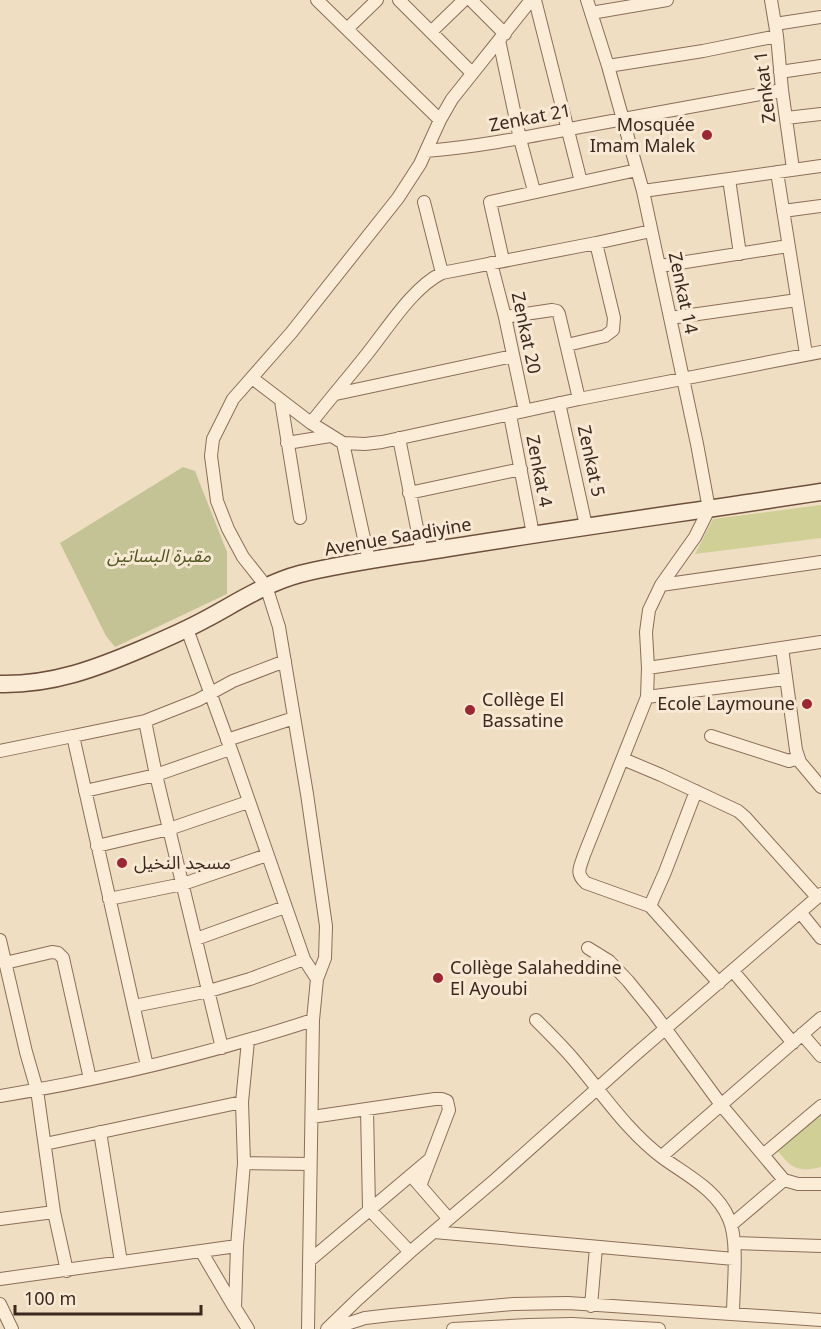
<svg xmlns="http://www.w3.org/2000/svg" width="821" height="1329" font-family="Georgia,'Noto Sans Arabic',serif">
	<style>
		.green { fill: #cfcf96 }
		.cemetery { fill: #c3c396 }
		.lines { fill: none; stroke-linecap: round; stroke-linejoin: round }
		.street-casing { stroke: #8b6e59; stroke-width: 14 }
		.secondary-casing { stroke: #6d4f3c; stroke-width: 19 }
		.street { stroke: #faecd7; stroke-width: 12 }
		.secondary { stroke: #faecd7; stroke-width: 16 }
		.poi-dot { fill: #9d2634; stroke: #f7e9d3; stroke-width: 2 }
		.labels { text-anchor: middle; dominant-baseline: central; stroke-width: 6; stroke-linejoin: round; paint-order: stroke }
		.street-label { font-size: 18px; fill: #3b281e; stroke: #f7e9d3 }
		.poi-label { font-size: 18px; fill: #3b281e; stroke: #f7e9d3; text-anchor: start }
		.park-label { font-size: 18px; font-style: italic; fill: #515823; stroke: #f7e9d3 }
	</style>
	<rect width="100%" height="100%" fill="#f0dec3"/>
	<path class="green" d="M 821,505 L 821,538 L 695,554 L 713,519 Z
		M 821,1111 L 821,1167 C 798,1173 791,1168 777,1150 Z"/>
	<path class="cemetery" d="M 183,467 L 195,471 L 227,552 L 227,594 L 115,647 L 106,636 L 60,543 Z"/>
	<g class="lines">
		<g class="street-casing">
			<path id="street" d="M 317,0 L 440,120
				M 399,0 L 472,73
				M 471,0 L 505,34
				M 535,0 L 581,182
				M 587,0 L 608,66 L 643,191 L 697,444 L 709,509 L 695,537 L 661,585 L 649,610 L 646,632 L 648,668 L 647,697 L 584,855 C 580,868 575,873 586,883 L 650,906 L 719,983
				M 771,0 L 777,36 L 782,90 L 793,169
				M 591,13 L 667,0
				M 775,24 L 821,17
				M 347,29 L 377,0
				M 431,32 L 464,0
				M 499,40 L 520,139 L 534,191
				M 608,66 L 703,51 L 777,36
				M 780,72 L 821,66
				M 786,118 L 821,114
				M 426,151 C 487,146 547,133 607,122 C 665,111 724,101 782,90
				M 777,172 L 806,354
				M 729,179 L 740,254
				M 643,191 L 821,166
				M 424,202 L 442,273
				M 783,211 L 821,206
				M 503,260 L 490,202 L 637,170
				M 491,263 L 505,317 L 525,411
				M 660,266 L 788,246
				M 505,317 L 552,310 L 557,311 L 559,314 L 579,399
				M 670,318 L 797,300
				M 567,345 L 605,336 L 613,330 L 614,318 L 596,243
				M 252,378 L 311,423 L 343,443 L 365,444 L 382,442 L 579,399 L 821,352
				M 336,394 L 513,356
				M 281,401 L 300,518
				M 559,403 L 586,526
				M 510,415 L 533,534
				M 311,423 C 329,400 348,378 367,354 C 388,328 412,288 442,273 L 596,243 L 651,231
				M 399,438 L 422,553
				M 287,443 L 330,436
				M 343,443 L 369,561
				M 409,493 L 521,469
				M 661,585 L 821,562
				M 187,629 L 234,758 L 304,959 L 317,979
				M 782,648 L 796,750 L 800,762 L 821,787
				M 648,668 L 821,642
				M 647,697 L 785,679
				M 145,721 L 156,775 L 222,1048
				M 73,736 L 145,721 L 198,700 L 233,681 L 285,661
				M 711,736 L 789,761 L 798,758
				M 227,740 L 294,718
				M 0,751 L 73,736 L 147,1066
				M 623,759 L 661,775 L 738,811 L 745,817 L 817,897
				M 85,791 L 156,775 L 230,749
				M 97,846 L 169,829 L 248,802
				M 109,899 L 183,884 L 267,855
				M 650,906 L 665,872 L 696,791
				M 800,912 L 821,938
				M 196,939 L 285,907
				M 0,940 L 26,1052 L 37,1090 L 54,1212 L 67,1271
				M 588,948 L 609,961 L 628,981 L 654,1013 L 722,1106 L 784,1180 L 798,1184 L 821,1184
				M 5,963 L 52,952 L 58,953 L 63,958 L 90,1079
				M 733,971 L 793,1043
				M 134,1006 L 209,991 L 250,979 L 304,959
				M 536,1020 C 547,1031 558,1042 568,1053 C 599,1088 625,1130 663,1158 C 688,1176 717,1190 729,1219 C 739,1242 733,1288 733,1314
				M 802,1034 L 821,1056
				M 248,1041 L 242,1102 L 244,1163 L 237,1246 L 235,1308 L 248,1329
				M 0,1096 C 106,1079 211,1053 313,1020
				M 367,1109 L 369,1209 L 410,1252
				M 312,1117 L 435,1099 L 442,1099 L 447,1101 L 449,1110 L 420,1186
				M 100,1132 L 121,1262
				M 45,1144 L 242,1102
				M 763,1155 L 821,1106
				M 662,1156 L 821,1018
				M 244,1163 L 310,1164
				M 415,1180 L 448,1218
				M 0,1219 L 54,1212
				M 731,1225 L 784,1180
				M 434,1232 L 734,1259
				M 735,1243 L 821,1246
				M 201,1251 L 234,1307
				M 309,1261 L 430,1159
				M 0,1279 L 237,1246
				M 0,1304 L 12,1329
				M 591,1306 L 596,1247
				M 308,1329 L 313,1020 L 317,979 L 325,958 L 326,926 L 307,794 L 279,627 L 266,586 L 243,557 L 228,529 L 217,501 L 211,456 L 213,439 L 233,399 L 291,333 L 398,198 L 420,164 L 440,120 L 452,99 L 531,0
				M 327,1329 L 358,1299 L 410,1252 L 496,1179 L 636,1054 L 821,894
				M 331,1329 L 365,1318 L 391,1315 L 513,1304 L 568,1303 L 821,1320
				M 453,1329 L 529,1325 L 572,1324 L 659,1329"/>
		</g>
		<g class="secondary-casing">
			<path id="secondary" d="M 0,684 C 53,685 97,668 144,648 C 165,639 186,630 206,619 C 236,603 266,583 300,574 C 349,562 399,556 448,548 C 572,528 697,511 821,492"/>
		</g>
		<use href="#street" class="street"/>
		<use href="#secondary" class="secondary"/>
	</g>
	<g class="poi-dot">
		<circle cx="707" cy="135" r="6"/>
		<circle cx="807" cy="704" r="6"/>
		<circle cx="470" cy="710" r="6"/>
		<circle cx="122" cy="863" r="6"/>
		<circle cx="438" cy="978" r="6"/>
	</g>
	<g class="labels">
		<g class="street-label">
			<text transform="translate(765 87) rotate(-97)">Zenkat 1</text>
			<text transform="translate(530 118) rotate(-11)">Zenkat 21</text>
			<text transform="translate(683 293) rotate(78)">Zenkat 14</text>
			<text transform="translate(526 333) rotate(78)">Zenkat 20</text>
			<text transform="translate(591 461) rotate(78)">Zenkat 5</text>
			<text transform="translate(539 471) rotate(79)">Zenkat 4</text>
			<text transform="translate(398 537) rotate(-10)">Avenue Saadiyine</text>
		</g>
		<g class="poi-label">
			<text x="695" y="125" text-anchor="end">Mosquée<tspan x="695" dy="21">Imam Malek</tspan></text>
			<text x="482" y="700">Collège El<tspan x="482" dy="21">Bassatine</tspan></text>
			<text x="795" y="704" text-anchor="end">Ecole Laymoune</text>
			<text x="134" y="863">مسجد النخيل</text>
			<text x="450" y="968">Collège Salaheddine<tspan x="450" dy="21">El Ayoubi</tspan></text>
		</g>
		<g class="park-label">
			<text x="159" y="556">مقبرة البساتين</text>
		</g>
	</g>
	<path d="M15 1305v9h186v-9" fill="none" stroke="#3b281e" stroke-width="3"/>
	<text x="24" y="1305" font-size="18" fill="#3b281e" stroke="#f7e9d3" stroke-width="4.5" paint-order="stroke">100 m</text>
</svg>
